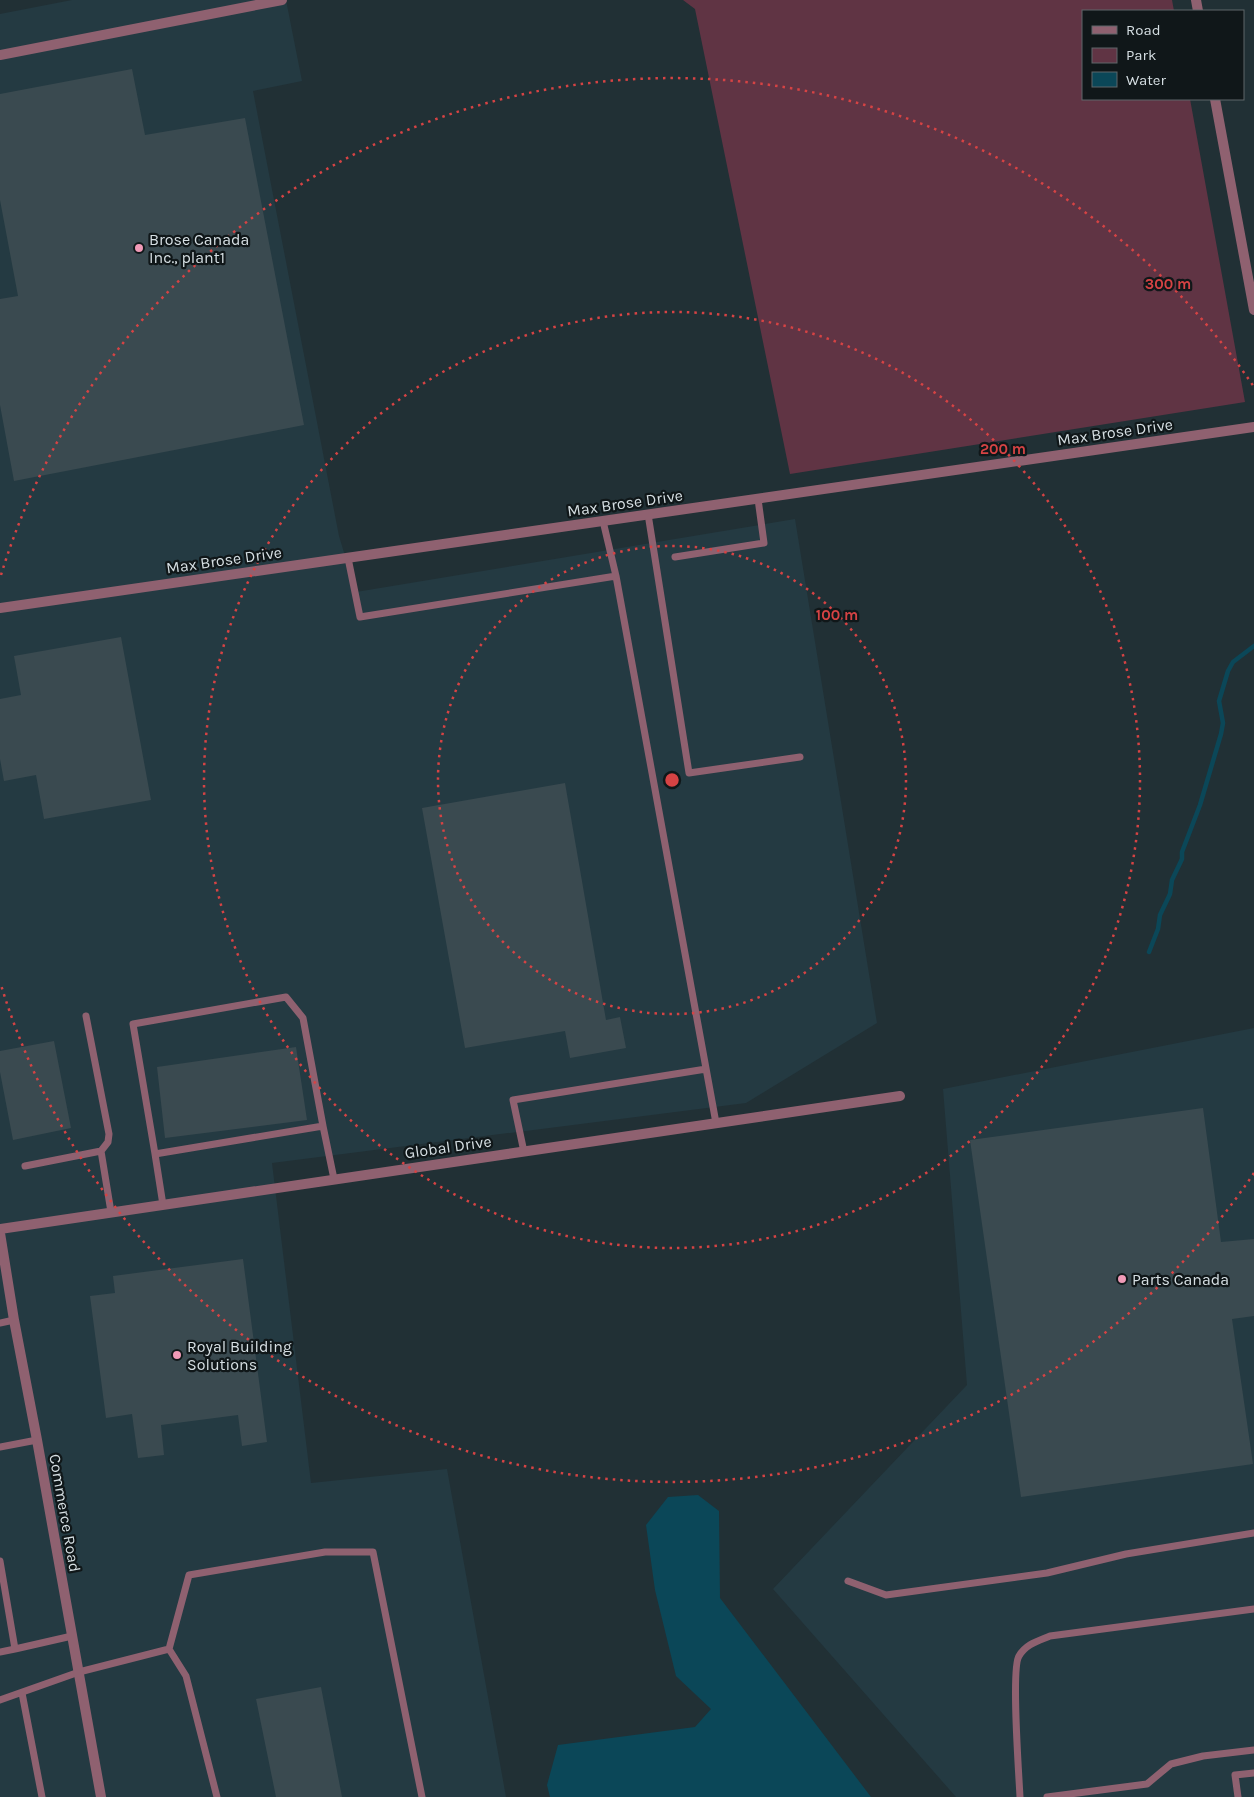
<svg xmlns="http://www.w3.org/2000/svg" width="1254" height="1797" font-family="Karla,sans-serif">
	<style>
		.built { fill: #243a42 }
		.green { fill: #603444 }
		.water { fill: #0b4758 }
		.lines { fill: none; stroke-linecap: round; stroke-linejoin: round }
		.stream { stroke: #0b4758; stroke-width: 4.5 }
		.building { fill: #3a4a50 }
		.service { stroke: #8f6170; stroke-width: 7 }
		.minor { stroke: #8f6170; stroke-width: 10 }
		.ring { fill: none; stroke: #d64344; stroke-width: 2.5; stroke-dasharray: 2.5 5 }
		.poi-dot { fill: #f09ab7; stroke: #101719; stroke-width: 2 }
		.labels { text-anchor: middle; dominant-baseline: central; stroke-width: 4.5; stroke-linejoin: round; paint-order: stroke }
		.poi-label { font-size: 16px; fill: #d6dfe3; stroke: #101719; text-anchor: start }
		.street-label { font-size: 16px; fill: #d6dfe3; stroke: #101719 }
		.centre { fill: #d64344; stroke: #101719; stroke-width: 2.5 }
		.ring-label { font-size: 15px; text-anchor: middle; font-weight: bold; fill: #d64344; stroke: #101719; stroke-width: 4.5; stroke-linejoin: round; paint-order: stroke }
	</style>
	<rect width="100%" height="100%" fill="#213035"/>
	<path class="built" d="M 72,0 L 286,0 L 302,81 L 253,91 L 339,536 L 356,592 L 795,519 L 877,1023 L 746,1103 L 272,1163 L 311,1483 L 447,1469 L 506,1797 L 0,1797 L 0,14 Z
		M 1254,1028 L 1254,1797 L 956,1797 L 773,1589 L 967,1385 L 943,1089 Z"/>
	<path class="green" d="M 683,0 L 1172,0 L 1174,11 L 1083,11 L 1083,99 L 1190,99 L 1245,402 L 790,474 L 695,9 Z"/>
	<path class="water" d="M 698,1495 L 719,1511 L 720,1598 L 871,1797 L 550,1797 L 547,1785 L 558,1745 L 695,1727 L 711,1709 L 676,1676 L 655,1590 L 646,1525 L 668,1497 Z"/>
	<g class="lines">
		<path class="stream" d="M 1149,952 L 1158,929 L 1160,915 L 1170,894 L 1172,880 L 1182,859 L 1182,852 L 1200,805 L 1221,734 L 1223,723 L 1219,701 L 1228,671 L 1233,662 L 1254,646"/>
	</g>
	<path class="building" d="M 132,69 L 145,135 L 245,118 L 304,425 L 14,481 L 0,405 L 0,299 L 18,296 L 0,200 L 0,94 Z
		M 121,637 L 151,800 L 44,819 L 36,775 L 4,781 L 0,759 L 0,699 L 21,695 L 14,656 Z
		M 565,783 L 606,1020 L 620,1017 L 626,1048 L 570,1058 L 565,1031 L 465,1048 L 422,808 Z
		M 54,1041 L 71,1128 L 13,1140 L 0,1072 L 0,1051 Z
		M 296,1047 L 307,1120 L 165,1138 L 157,1067 Z
		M 1203,1108 L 1221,1242 L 1254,1239 L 1254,1316 L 1232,1319 L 1253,1464 L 1021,1497 L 970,1140 Z
		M 243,1259 L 267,1442 L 242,1446 L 238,1415 L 161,1425 L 164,1455 L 138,1458 L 132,1414 L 106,1418 L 90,1296 L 115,1293 L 113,1276 Z
		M 321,1687 L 342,1797 L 276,1797 L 256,1699 Z"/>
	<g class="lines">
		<path class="service" d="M 648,514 L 689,773 L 800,757
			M 603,521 L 616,576
			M 675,557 L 764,543 L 758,499
			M 348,558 L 360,617 L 616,576 L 716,1123
			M 86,1016 L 109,1134 L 108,1142 L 101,1151
			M 524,1152 L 513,1100 L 706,1069
			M 155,1154 L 133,1024 L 286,997 L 303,1018 L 323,1126
			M 25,1166 L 101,1151 L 111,1212
			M 163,1205 L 155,1154 L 323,1126 L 334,1179
			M 0,1323 L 14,1320
			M 0,1447 L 37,1440
			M 0,1561 L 15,1649 L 72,1636
			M 848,1581 L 886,1595 L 1047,1573 L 1126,1554 L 1254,1533
			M 0,1652 L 15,1649
			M 22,1693 L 42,1797
			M 0,1700 L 79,1672 L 169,1649
			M 217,1797 L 186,1676 L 169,1649 L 189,1575 L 325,1552 L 373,1552 L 422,1797
			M 1020,1797 C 1019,1776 1011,1668 1019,1656 C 1026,1644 1038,1641 1050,1636 L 1254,1609
			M 1047,1797 L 1147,1784 L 1171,1764 L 1203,1756 L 1254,1750
			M 1238,1797 L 1235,1775 L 1254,1773"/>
		<path class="minor" d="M 1196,0 L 1198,11
			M 0,55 L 282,0
			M 1215,99 L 1254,310
			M 0,608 L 1254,427
			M 0,1229 L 900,1096
			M 0,1233 L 14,1320 L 37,1440 L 101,1797"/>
	</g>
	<g class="ring">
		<circle cx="672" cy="780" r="234"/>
		<circle cx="672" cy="780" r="468"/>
		<path d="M1254 1173A702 702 0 0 1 1 985M1 575A702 702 0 0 1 1254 387"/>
	</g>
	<g class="poi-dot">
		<circle cx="139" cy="248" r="5"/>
		<circle cx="1122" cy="1279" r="5"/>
		<circle cx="177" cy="1355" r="5"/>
	</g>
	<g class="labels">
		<g class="poi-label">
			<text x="149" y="239">Brose Canada<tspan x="149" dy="18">Inc., plant1</tspan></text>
			<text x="1132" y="1279">Parts Canada</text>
			<text x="187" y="1346">Royal Building<tspan x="187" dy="18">Solutions</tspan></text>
		</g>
		<g class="street-label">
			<text transform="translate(1115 432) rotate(-8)">Max Brose Drive</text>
			<text transform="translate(625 503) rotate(-8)">Max Brose Drive</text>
			<text transform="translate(224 560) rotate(-8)">Max Brose Drive</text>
			<text transform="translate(448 1147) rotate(-8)">Global Drive</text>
			<text transform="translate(65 1513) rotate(80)">Commerce Road</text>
		</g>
	</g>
	<circle cx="672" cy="780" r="8" class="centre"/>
	<g class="ring-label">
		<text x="1168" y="289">300 m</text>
		<text x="1003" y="454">200 m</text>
		<text x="837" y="620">100 m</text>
	</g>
	<rect x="1082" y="10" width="162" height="90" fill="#101719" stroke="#5f676a"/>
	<rect x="1092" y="26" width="25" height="8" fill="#8f6170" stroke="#5f676a"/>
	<text x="1126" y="35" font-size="15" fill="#d6dfe3">Road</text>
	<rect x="1092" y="48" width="25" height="15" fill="#603444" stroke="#5f676a"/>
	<text x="1126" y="60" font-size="15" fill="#d6dfe3">Park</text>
	<rect x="1092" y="72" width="25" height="15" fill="#0b4758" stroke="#5f676a"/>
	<text x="1126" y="85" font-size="15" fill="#d6dfe3">Water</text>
</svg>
